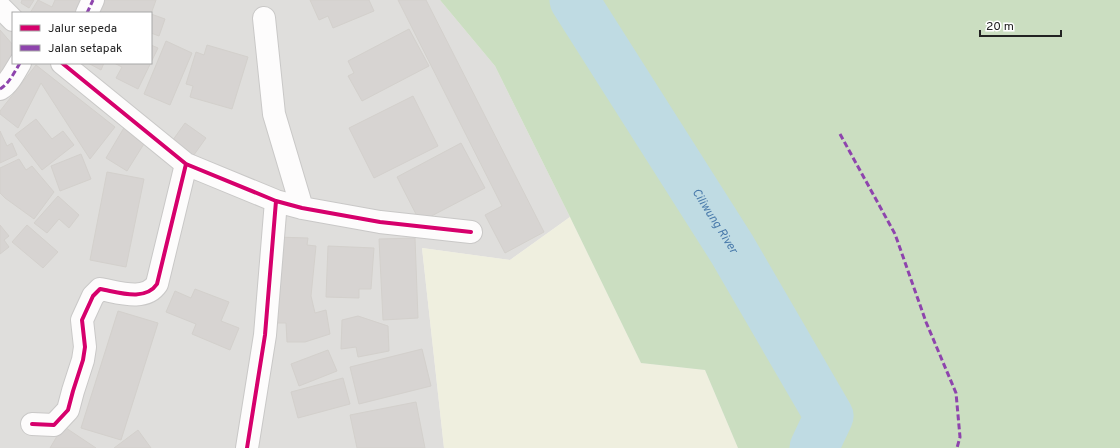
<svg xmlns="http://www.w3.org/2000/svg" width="1120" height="448" font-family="Overpass,sans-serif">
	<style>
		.residential { fill: #dfdedc; fill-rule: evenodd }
		.farmland { fill: #efefdf }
		.forest { fill: #cbdec1 }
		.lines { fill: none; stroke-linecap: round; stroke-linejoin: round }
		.river { stroke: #bfdbe3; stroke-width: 49 }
		.building { fill: #d7d4d2; stroke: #d3d0cc }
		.minor-casing { stroke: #c9c8c7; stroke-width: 24 }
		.minor { stroke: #fdfcfc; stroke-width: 22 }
		.quiet { stroke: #8e44ad; stroke-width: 3; stroke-dasharray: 6 3; stroke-linecap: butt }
		.cycleway-casing { stroke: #fff; stroke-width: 6 }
		.cycleway { stroke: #d6006c; stroke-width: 4 }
		.labels { text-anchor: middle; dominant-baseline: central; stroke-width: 3; stroke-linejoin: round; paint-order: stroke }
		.water-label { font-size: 12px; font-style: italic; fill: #497aab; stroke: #fff }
	</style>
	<rect width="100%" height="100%" fill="#f0eeeb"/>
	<path class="residential" d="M 0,0 L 440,0 L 495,66 L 570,217 L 510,260 L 422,248 L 444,448 L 0,448 ZM 13,13 L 151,13 L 151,63 L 13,63 Z"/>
	<path class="farmland" d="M 570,217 L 641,363 L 705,370 L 738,448 L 444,448 L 422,248 L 510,260 Z"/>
	<path class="forest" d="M 440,0 L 1120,0 L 1120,448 L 738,448 L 705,370 L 641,363 L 570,217 L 495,66 Z"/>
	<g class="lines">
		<path class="river" id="s1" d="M 574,0 L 732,249 L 829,416 L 814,448"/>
	</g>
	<path class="building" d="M 22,0 L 34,0 L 29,8 L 21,3 Z
		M 38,0 L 52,7 L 55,0 L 82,0 L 78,13 L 30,13 Z
		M 98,0 L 156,0 L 151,14 L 165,19 L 159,36 L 151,33 L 151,13 L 93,13 Z
		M 310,0 L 369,0 L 374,11 L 333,28 L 328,16 L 319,20 Z
		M 398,0 L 426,0 L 544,232 L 505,253 L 485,215 L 502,206 Z
		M 409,29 L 429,66 L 362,101 L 348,76 L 354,73 L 348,61 Z
		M 0,30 L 13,45 L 13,63 L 0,81 Z
		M 166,41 L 192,53 L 170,105 L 144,94 Z
		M 151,45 L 158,48 L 138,89 L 116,78 L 122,67 L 114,63 L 151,63 Z
		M 207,45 L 248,57 L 232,109 L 190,97 L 193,86 L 186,84 L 196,52 L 204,55 Z
		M 88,63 L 104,63 L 101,70 Z
		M 36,65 L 115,127 L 90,159 L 41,83 L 18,128 L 0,114 L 0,111 Z
		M 413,96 L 438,146 L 374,178 L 349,128 Z
		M 36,119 L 52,139 L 63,131 L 74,145 L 42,170 L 15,135 Z
		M 185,123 L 206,138 L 191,159 L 170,144 Z
		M 125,126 L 147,139 L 127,171 L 106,158 Z
		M 0,131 L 7,146 L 12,143 L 17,155 L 0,163 Z
		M 461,143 L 485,188 L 420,222 L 397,177 Z
		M 81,154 L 91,179 L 60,191 L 51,166 Z
		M 19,159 L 26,170 L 32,166 L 54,192 L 34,219 L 5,198 L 0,193 L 0,168 Z
		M 107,172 L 144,179 L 126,267 L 90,260 Z
		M 58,196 L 79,215 L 69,228 L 59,219 L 47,233 L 34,223 Z
		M 0,225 L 9,236 L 4,240 L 9,247 L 0,254 Z
		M 27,225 L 58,252 L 43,268 L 12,242 Z
		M 275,237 L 308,238 L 307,245 L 316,246 L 311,296 L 315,313 L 326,310 L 330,334 L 305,342 L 287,342 L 286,323 L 273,323 Z
		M 415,238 L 418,318 L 383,320 L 379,239 Z
		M 328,246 L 374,248 L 371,289 L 359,289 L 359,298 L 326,297 Z
		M 195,289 L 229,302 L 221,321 L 239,328 L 230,350 L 192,334 L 196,324 L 166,312 L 175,291 L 191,298 Z
		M 118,311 L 158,323 L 121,440 L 81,428 Z
		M 358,316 L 388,326 L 389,351 L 358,357 L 356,347 L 341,349 L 342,320 Z
		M 422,349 L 431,386 L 359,404 L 350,367 Z
		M 328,350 L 337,371 L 299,386 L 291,364 Z
		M 343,378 L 350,404 L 298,418 L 291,392 Z
		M 416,402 L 425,448 L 357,448 L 350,415 Z
		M 63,426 L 96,448 L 50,448 Z
		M 138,430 L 151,448 L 114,448 Z"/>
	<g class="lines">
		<g class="minor-casing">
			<path id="minor" d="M 0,7 L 13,20
				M 87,13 L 93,0
				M 264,18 L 274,114 L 302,208
				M 62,63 L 186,164 L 276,201 L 302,208 L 380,222 L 471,232
				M 0,89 C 9,84 15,71 20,63
				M 32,424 L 54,425 L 68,410 L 73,391 L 83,360 L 85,347 L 82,320 L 93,296 L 100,289 C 118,292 145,302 157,284 L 186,164
				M 247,448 L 265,335 L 276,201"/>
		</g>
		<use href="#minor" class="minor"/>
		<path class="quiet" d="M 87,13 L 93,0
			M 0,89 C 9,84 15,71 20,63
			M 840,134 L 895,234 L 926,322 L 956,393 L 960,437 L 957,448"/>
		<g class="cycleway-casing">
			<path id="cycleway" d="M 62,63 L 186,164 L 276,201 L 302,208 L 380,222 L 471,232
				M 32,424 L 54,425 L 68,410 L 73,391 L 83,360 L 85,347 L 82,320 L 93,296 L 100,289 C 118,292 145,302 157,284 L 186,164
				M 247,448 L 265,335 L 276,201"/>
		</g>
		<use href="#cycleway" class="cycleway"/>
	</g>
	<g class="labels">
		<g class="water-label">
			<text stroke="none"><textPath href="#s1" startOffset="262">Ciliwung River</textPath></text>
		</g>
	</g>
	<rect x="12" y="12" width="140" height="52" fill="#ffffff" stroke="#a7a7a7"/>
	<rect x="20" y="25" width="20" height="6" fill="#d6006c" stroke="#a7a7a7"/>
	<text x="48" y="32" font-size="12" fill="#222222">Jalur sepeda</text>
	<rect x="20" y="45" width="20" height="6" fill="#8e44ad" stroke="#a7a7a7"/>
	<text x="48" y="52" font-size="12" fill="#222222">Jalan setapak</text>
	<path d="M980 30v6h81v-6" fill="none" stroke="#222222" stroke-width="2"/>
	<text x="986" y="30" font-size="12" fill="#222222" stroke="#ffffff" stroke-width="3" paint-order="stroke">20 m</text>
</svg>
